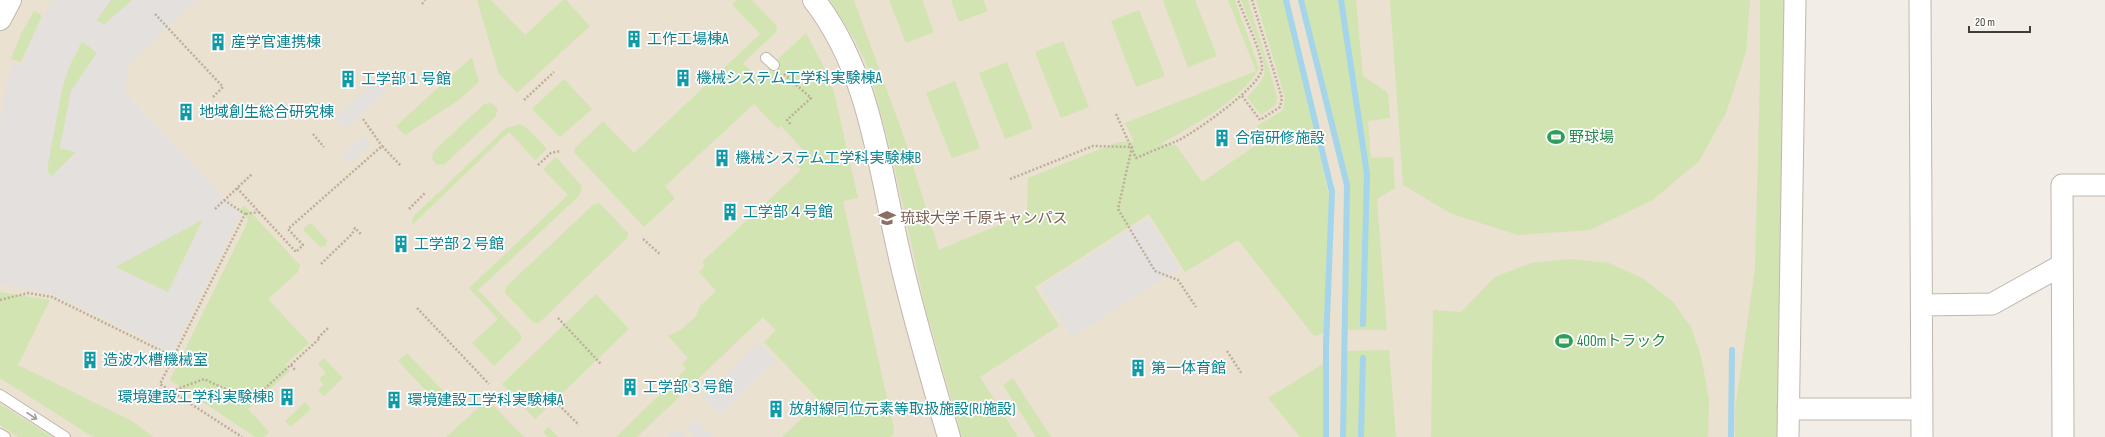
<svg xmlns="http://www.w3.org/2000/svg" width="2105" height="437" font-family="'Sofia Sans Condensed','Noto Sans JP',sans-serif">
	<style>
		.education { fill: #eae1d1 }
		.green { fill: #d2e4b1 }
		.parking { fill: #e3e0de; fill-rule: evenodd }
		.lines { fill: none; stroke-linecap: round; stroke-linejoin: round }
		.stream { stroke: #a5d5eb; stroke-width: 6 }
		.service-casing { stroke: #c0b7ac; stroke-width: 12 }
		.minor-casing { stroke: #c0b7ac; stroke-width: 23 }
		.tertiary-casing { stroke: #c0b7ac; stroke-width: 24 }
		.path { stroke: #beae9b; stroke-width: 2.5; stroke-dasharray: 2 2; stroke-linecap: butt }
		.service { stroke: #fff; stroke-width: 10 }
		.minor { stroke: #fff; stroke-width: 21 }
		.tertiary { stroke: #fff; stroke-width: 22 }
		.oneway { stroke: #a29e9a }
		.labels { text-anchor: middle; dominant-baseline: central; stroke-width: 3.5; stroke-linejoin: round; paint-order: stroke }
		.culture-label { font-size: 15px; fill: #0d838f; stroke: #fff; text-anchor: start }
		.leisure-label { font-size: 15px; fill: #27864d; stroke: #fff; text-anchor: start }
		.education-label { font-size: 15px; fill: #785e54; stroke: #fff; text-anchor: start }
	</style>
	<rect width="100%" height="100%" fill="#f2ede6"/>
	<path class="education" d="M 0,0 L 1778,0 L 1770,437 L 0,437 Z"/>
	<path class="green" d="M 111,0 L 132,0 L 104,25 L 96,21 Z
		M 477,0 L 491,0 L 525,35 L 563,0 L 566,0 L 590,26 L 517,93 L 499,74 Z
		M 737,0 L 752,0 L 776,25 L 777,29 L 774,34 L 743,63 L 758,78 L 806,33 L 823,65 L 834,92 L 858,198 L 843,201 L 894,429 L 893,435 L 890,437 L 782,437 L 820,401 L 764,342 L 776,330 L 763,317 L 637,437 L 616,437 L 686,369 L 682,364 L 688,358 L 668,336 L 682,329 L 696,316 L 700,306 L 716,291 L 699,272 L 705,266 L 702,262 L 801,170 L 796,164 L 807,154 L 781,126 L 778,129 L 754,104 L 665,186 L 675,198 L 644,227 L 574,152 L 575,148 L 603,121 L 634,153 L 760,34 L 732,4 Z
		M 830,0 L 854,0 L 904,137 L 939,250 L 1027,213 L 1028,178 L 1118,142 L 1134,142 L 1125,123 L 1256,71 L 1228,0 L 1235,0 L 1259,68 C 1243,100 1191,126 1161,144 L 1176,145 L 1202,182 L 1265,139 L 1257,126 L 1283,110 L 1285,98 L 1256,0 L 1286,0 L 1329,196 L 1324,333 L 1314,336 L 1238,240 L 1185,272 L 1149,214 L 1035,287 L 1059,326 L 980,377 L 1018,437 L 962,437 L 925,306 L 891,151 L 874,88 L 866,63 L 853,37 Z
		M 889,0 L 922,0 L 934,32 L 906,43 Z
		M 951,0 L 983,0 L 988,11 L 959,22 Z
		M 1165,0 L 1195,0 L 1217,56 L 1188,67 L 1163,1 Z
		M 1241,0 L 1248,0 L 1277,96 L 1276,105 L 1261,115 L 1247,97 C 1253,90 1261,84 1264,75 C 1268,60 1247,16 1241,0 Z
		M 1304,0 L 1356,0 L 1363,76 L 1388,93 L 1390,118 L 1368,121 L 1371,158 L 1393,157 L 1395,188 L 1377,199 L 1387,330 L 1347,330 L 1349,189 Z
		M 1390,0 L 1750,0 L 1746,52 L 1726,113 L 1699,161 L 1653,200 L 1590,230 L 1518,235 L 1452,214 L 1403,185 Z
		M 1760,0 L 1784,0 L 1779,437 L 1735,437 L 1735,410 L 1755,268 L 1760,76 Z
		M 1139,10 L 1165,76 L 1136,87 L 1111,21 Z
		M 34,11 L 42,16 L 21,62 L 11,59 L 21,34 Z
		M 82,41 L 97,53 L 71,91 L 60,148 L 76,152 L 51,177 L 47,169 L 62,89 L 69,67 Z
		M 1063,41 L 1089,107 L 1061,118 L 1035,52 Z
		M 472,57 L 479,82 L 459,100 L 405,135 L 396,126 Z
		M 1007,62 L 1033,128 L 1005,139 L 979,73 Z
		M 564,79 L 592,109 L 560,137 L 532,109 Z
		M 955,81 L 980,148 L 952,158 L 926,93 Z
		M 492,103 L 498,109 L 495,117 L 445,164 L 437,165 L 432,159 L 433,152 L 484,104 Z
		M 520,124 L 529,130 L 547,149 L 535,160 L 509,132 L 412,225 L 414,216 L 506,128 Z
		M 556,157 L 582,186 L 579,196 L 478,290 L 521,335 L 521,340 L 494,366 L 472,343 L 498,319 L 469,288 L 568,195 L 543,169 Z
		M 594,204 L 600,204 L 628,233 L 627,238 L 539,323 L 534,323 L 505,293 L 506,287 Z
		M 244,205 L 298,263 L 300,266 L 298,272 L 268,299 L 309,343 L 285,365 L 290,371 L 248,409 L 269,432 L 264,437 L 255,437 L 170,380 L 248,221 L 247,217 L 239,211 Z
		M 203,219 L 168,292 L 115,267 Z
		M 309,224 L 312,224 L 327,240 L 326,246 L 320,247 L 304,231 L 304,228 Z
		M 1570,259 L 1609,263 L 1644,279 L 1673,302 L 1691,327 L 1701,356 L 1709,399 L 1708,437 L 1431,437 L 1433,310 L 1461,312 L 1495,277 L 1531,263 Z
		M 0,292 L 50,300 L 18,365 L 132,421 L 153,437 L 93,437 L 0,378 Z
		M 596,294 L 629,329 L 535,419 L 502,384 Z
		M 1389,350 L 1396,437 L 1344,437 L 1344,351 Z
		M 407,353 L 444,392 L 435,400 L 398,361 Z
		M 324,358 L 343,378 L 324,396 L 318,390 L 324,385 L 319,379 L 326,373 L 318,364 Z
		M 1326,362 L 1325,437 L 1300,437 L 1268,398 Z
		M 1013,378 L 1051,437 L 1036,437 L 1003,385 Z
		M 305,402 L 311,409 L 291,427 L 285,421 Z
		M 485,402 L 491,403 L 524,437 L 446,437 Z
		M 0,404 L 52,437 L 18,437 L 0,425 Z
		M 549,427 L 558,437 L 548,437 L 543,432 Z"/>
	<path class="parking" d="M 52,0 L 111,0 L 96,21 L 104,25 L 132,0 L 197,0 L 128,65 L 125,93 L 234,209 L 241,214 L 172,352 L 53,294 L 0,284 L 0,122 L 8,78 L 13,62 L 22,64 L 34,34 ZM 82,41 L 97,53 L 71,91 L 60,148 L 76,152 L 51,177 L 47,169 L 62,89 L 69,67 ZM 203,220 L 168,292 L 115,267 L 202,220 Z
		M 376,80 L 386,91 L 345,128 L 335,118 Z
		M 363,135 L 371,144 L 353,161 L 347,162 L 341,155 Z
		M 1148,218 L 1180,268 L 1072,337 L 1040,287 Z
		M 759,343 L 776,360 L 720,414 L 703,397 Z
		M 696,419 L 713,437 L 694,437 L 686,428 Z
		M 675,430 L 686,434 L 683,437 L 667,437 Z"/>
	<g class="lines">
		<path class="stream" d="M 1286,0 L 1332,192 L 1326,344 L 1326,437
			M 1301,0 L 1347,185 L 1343,437
			M 1341,0 L 1367,174 L 1363,324
			M 1361,437 L 1363,358
			M 1731,437 L 1732,350"/>
		<g class="service-casing">
			<path id="service" d="M 766,58 L 774,65
				M 0,395 L 65,437
				M 0,434 L 5,437"/>
		</g>
		<g class="minor-casing">
			<path id="minor" d="M 1920,0 L 1922,437
				M 1922,305 L 1992,304 L 2062,265
				M 1788,409 L 1922,409
				M 1788,437 L 1795,0
				M 2063,437 L 2062,185 L 2105,185"/>
		</g>
		<g class="tertiary-casing">
			<path id="tertiary" d="M 814,0 C 870,72 879,166 899,253 C 913,315 931,376 949,437
				M 0,19 L 10,0"/>
		</g>
		<path class="path" d="M 422,4 L 425,0
			M 155,14 L 223,87 L 213,97
			M 784,74 L 811,98 L 787,120 L 791,125
			M 1242,96 L 1260,120 L 1280,107 L 1282,98 L 1252,0
			M 524,100 L 554,72
			M 1116,114 L 1136,158 C 1150,152 1165,146 1179,140 C 1195,132 1260,87 1262,69 C 1263,54 1244,16 1238,0
			M 363,119 L 382,146
			M 313,134 L 324,147
			M 538,165 L 551,153 L 560,151
			M 1010,179 L 1093,146 L 1132,147 L 1118,209 L 1155,271 L 1178,280 L 1196,307
			M 237,188 L 259,212 L 245,214
			M 224,200 L 245,214 L 160,384 L 242,437
			M 215,209 L 252,174
			M 409,209 L 426,192
			M 259,212 L 296,252 L 303,245 L 288,229 L 382,146 L 401,166
			M 643,239 L 661,255
			M 321,264 L 352,234 L 355,228 L 361,234
			M 0,300 L 28,293 L 52,297 L 174,357
			M 417,308 L 489,384
			M 558,318 L 601,364
			M 318,338 L 328,328
			M 1227,351 L 1242,374
			M 291,365 L 295,370
			M 172,391 L 204,379 L 251,401 L 319,339
			M 559,405 L 579,425"/>
		<use href="#service" class="service"/>
		<use href="#minor" class="minor"/>
		<use href="#tertiary" class="tertiary"/>
	</g>
	<defs><path id="oneway-shaft" d="M-6 0H5M1.5-3L5.5 0L1.5 3" fill="none" stroke-width="1.6" stroke-linecap="round" stroke-linejoin="round"/></defs>
	<use class="oneway" href="#oneway-shaft" transform="translate(32 416) rotate(33)"/>
	<defs>
		<g id="building-bare" transform="scale(1.38)"><path d="M-4-6H4V6H1V3H-1V6H-4ZM-2.5-4.3h1.7v1.8h-1.7ZM.8-4.3h1.7v1.8H.8ZM-2.5-1h1.7V.8h-1.7ZM.8-1h1.7V.8H.8Z" fill="#0f9aa8" stroke="#fff" stroke-width="2.5" paint-order="stroke"/></g>
		<g id="stadium-bare" transform="scale(1.38)"><path d="M0-5a6.5 5 0 1 0 0 10a6.5 5 0 1 0 0-10ZM-3.5-1.8h7v3.6h-7Z" fill="#2e9e5b" stroke="#fff" stroke-width="2.5" paint-order="stroke"/></g>
		<g id="university-bare" transform="scale(1.38)"><path d="M0-5L7-2L0 1L-7-2ZM-4 1L0 2.5L4 1V4Q0 6-4 4Z" fill="#8d6e63" stroke="#fff" stroke-width="2.5" paint-order="stroke"/></g>
	</defs>
	<g fill-rule="evenodd">
		<use href="#building-bare" x="634" y="39"/>
		<use href="#building-bare" x="218" y="42"/>
		<use href="#building-bare" x="683" y="78"/>
		<use href="#building-bare" x="348" y="79"/>
		<use href="#building-bare" x="186" y="112"/>
		<use href="#stadium-bare" x="1556" y="137"/>
		<use href="#building-bare" x="1222" y="138"/>
		<use href="#building-bare" x="722" y="158"/>
		<use href="#building-bare" x="730" y="212"/>
		<use href="#university-bare" x="887" y="218"/>
		<use href="#building-bare" x="401" y="244"/>
		<use href="#stadium-bare" x="1564" y="341"/>
		<use href="#building-bare" x="90" y="360"/>
		<use href="#building-bare" x="1138" y="368"/>
		<use href="#building-bare" x="630" y="387"/>
		<use href="#building-bare" x="287" y="397"/>
		<use href="#building-bare" x="394" y="400"/>
		<use href="#building-bare" x="776" y="409"/>
	</g>
	<g class="labels">
		<g class="culture-label">
			<text x="647" y="39">工作工場棟A</text>
			<text x="231" y="42">産学官連携棟</text>
			<text x="696" y="78">機械システム工学科実験棟A</text>
			<text x="361" y="79">工学部１号館</text>
			<text x="199" y="112">地域創生総合研究棟</text>
			<text x="1235" y="138">合宿研修施設</text>
			<text x="735" y="158">機械システム工学科実験棟B</text>
			<text x="743" y="212">工学部４号館</text>
			<text x="414" y="244">工学部２号館</text>
			<text x="103" y="360">造波水槽機械室</text>
			<text x="1151" y="368">第一体育館</text>
			<text x="643" y="387">工学部３号館</text>
			<text x="274" y="397" text-anchor="end">環境建設工学科実験棟B</text>
			<text x="407" y="400">環境建設工学科実験棟A</text>
			<text x="789" y="409">放射線同位元素等取扱施設(RI施設)</text>
		</g>
		<g class="leisure-label">
			<text x="1569" y="137">野球場</text>
			<text x="1577" y="341">400mトラック</text>
		</g>
		<g class="education-label">
			<text x="900" y="218">琉球大学 千原キャンパス</text>
		</g>
	</g>
	<path d="M1969 26v6h61v-6" fill="none" stroke="#443d36" stroke-width="2"/>
	<text x="1975" y="26" font-size="12" fill="#443d36" stroke="#ffffff" stroke-width="3" paint-order="stroke">20 m</text>
</svg>
